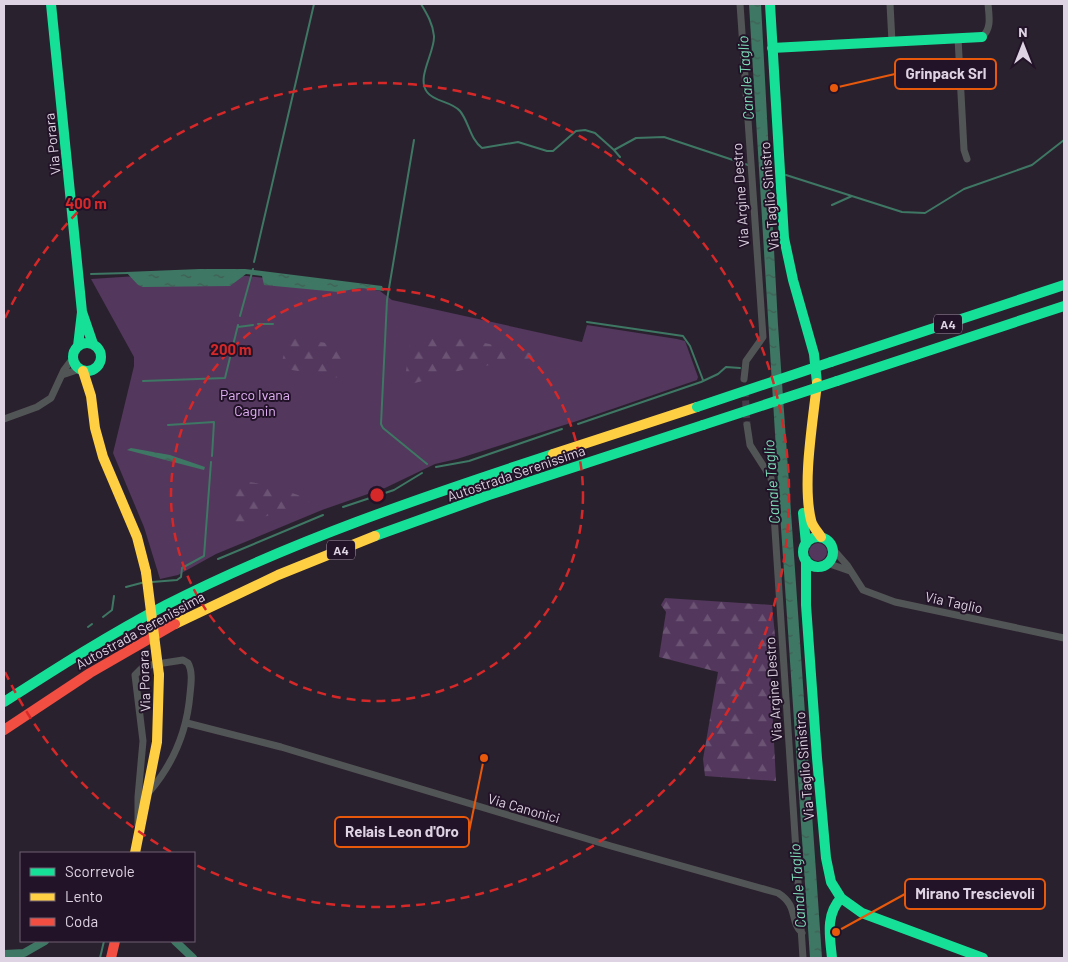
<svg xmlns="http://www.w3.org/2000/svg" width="1068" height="962" font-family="Barlow,sans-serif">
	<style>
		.green { fill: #53375d }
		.forest { fill: url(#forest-firs) }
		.water { fill: url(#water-ripples) }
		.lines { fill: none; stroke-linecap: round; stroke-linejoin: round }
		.stream { stroke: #3e7763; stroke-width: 2 }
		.canal { stroke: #3e7763; stroke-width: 8 }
		.street-tunnel { stroke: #453c49; stroke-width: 7; stroke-dasharray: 7 3.5; stroke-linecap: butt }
		.street { stroke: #525555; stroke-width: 7 }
		.fast { stroke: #16e098; stroke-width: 10 }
		.slow { stroke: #ffcf43; stroke-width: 10 }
		.jam { stroke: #f24e42; stroke-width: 10 }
		.fast-bridge { stroke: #16e098; stroke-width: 10 }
		.slow-bridge { stroke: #ffcf43; stroke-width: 10 }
		.ring { fill: none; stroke: #d62828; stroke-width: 2.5; stroke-dasharray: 9 6 }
		.labels { text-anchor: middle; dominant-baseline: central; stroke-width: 4; stroke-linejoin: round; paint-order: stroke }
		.shield { fill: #231329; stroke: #a699aa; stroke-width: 1 }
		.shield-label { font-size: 12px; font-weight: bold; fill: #ded3e2 }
		.street-label { font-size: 14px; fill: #ded3e2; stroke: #231329 }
		.park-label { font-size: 14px; fill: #e1b1f5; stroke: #231329 }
		.water-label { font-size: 15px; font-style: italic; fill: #7edfb9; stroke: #231329 }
		.centre { fill: #d62828; stroke: #231329; stroke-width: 2.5 }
		.ring-label { font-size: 15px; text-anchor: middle; font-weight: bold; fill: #d62828; stroke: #231329; stroke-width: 4; stroke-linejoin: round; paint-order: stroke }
		.leader { fill: none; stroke: #e8590c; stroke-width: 2 }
		.callout-dot { fill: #e8590c; stroke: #231329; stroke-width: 2 }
		.callout { fill: #231329; stroke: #e8590c; stroke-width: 2 }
		.callout-label { font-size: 15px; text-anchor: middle; font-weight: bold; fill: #ded3e2 }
	</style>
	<defs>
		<pattern id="forest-firs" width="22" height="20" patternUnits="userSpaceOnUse" patternTransform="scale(1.25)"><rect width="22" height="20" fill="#53375d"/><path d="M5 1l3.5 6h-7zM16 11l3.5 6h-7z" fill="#6b5374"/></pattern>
		<pattern id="water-ripples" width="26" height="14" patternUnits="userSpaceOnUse" patternTransform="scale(1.25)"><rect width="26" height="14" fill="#3e7763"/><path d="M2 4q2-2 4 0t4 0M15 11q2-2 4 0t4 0" fill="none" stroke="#405e55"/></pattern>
	</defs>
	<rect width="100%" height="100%" fill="#2a212e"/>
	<path class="green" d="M 137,276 L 247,276 L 370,289 L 380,291 L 392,300 L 582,342 L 587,325 L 677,339 L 685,341 L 698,377 L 697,380 L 577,421 L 457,459 L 435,464 L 385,488 L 322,510 L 216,554 L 178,575 L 160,579 L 144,527 L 113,453 L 134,366 L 134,357 L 91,279 Z
		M809 552a9 9 0 1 1 18 0a9 9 0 1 1-18 0Z"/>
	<path class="forest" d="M 411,335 L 466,339 L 544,356 L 466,369 L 404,386 Z
		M 289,337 L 345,346 L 340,378 L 280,368 Z
		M 243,481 L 268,485 L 313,500 L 235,527 L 233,491 Z
		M 665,598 L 772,605 L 777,656 L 771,657 L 770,665 L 776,781 L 705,776 L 703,759 L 718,672 L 659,657 L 666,612 L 661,605 Z"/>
	<path class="water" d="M 749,4 L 761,4 L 778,325 L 822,958 L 810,958 L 778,483 Z
		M 200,269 L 245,269 L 382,286 L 384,291 L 360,288 L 338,292 L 264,285 L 262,276 L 246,274 L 230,286 L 143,287 L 138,285 L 126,272 Z
		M 131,448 L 170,455 L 205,467 L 204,470 L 127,450 Z"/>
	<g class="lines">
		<path class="stream" d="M 421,4 C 427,14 433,24 434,36 C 435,52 416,78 427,92 C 434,102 451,101 460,111 C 469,122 470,139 482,148 L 518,142 L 547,151 L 553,151 L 576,131 L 585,130 L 595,133 L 614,150 L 636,138 L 664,137 L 748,165
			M 414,140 L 387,300 L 381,424 L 383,428 L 427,464
			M 614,150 L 620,157
			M 786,175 L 902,212 L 925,213 L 964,189 L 1032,165 L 1064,140
			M 832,205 L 852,196
			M 254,262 L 314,4
			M 91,274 L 128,273
			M 240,316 L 253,269
			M 587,322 L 683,336 L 690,346 L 703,380
			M 258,324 L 273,324
			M 238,327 L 253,325
			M 143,381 L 225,378 L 238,325
			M 578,424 L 701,382 L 718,374 L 726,367 L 740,368
			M 168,425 L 214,422 L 212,456
			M 436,467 L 469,461 L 562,429
			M 343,507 L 394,490 L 422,473
			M 218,559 L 323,515
			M 152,582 L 177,580 L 181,577 L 182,568 L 204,556 L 211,462
			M 126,587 L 145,582
			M 103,617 L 112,610 L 114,596
			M 88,627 L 92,624
			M 100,958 L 104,941"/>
		<path class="canal" d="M 175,941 L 193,958
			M 4,954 L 24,953 L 45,941"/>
		<path class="street-tunnel" d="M 745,390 L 747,425"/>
		<path class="street" d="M 740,4 L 763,337 L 746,361 L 744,379
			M 890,4 L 892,42
			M 982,37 C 992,28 989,16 988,4
			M 958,38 L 964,150 L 967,159
			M 62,375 L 80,369
			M 4,419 L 37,407 L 51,398 L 64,370 L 73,358
			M 747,425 L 750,445 L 771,478 L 772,484 L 803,958
			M 832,548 L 847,565 L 863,590 L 895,602 L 1064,638
			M 827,563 L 850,571
			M 187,723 L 281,747 L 611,846 L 778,893 C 799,906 789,921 802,933
			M 138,825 L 138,797 L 143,741 L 135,675 L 144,666 L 183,660 L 188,663 C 193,672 191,684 190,694 C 187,731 174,763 149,792"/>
		<path class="fast" d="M 51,4 L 82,312 L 78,346
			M 770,4 L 784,238 L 793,280 L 814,354 L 817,383
			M 772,48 L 982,37
			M 82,312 L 93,344
			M73 357a14 14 0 1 1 28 0a14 14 0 1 1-28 0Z
			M 831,362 L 1064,285
			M 837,381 L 1064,306
			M 803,513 L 806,544
			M 375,536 L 489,495 L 703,425
			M803 552a15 15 0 1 1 30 0a15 15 0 1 1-30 0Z
			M 806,560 L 806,605 L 817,758 L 826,858 L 831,882 L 841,898 L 862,913 L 983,958
			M 4,702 C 57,668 110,634 166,605 C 289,542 422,497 553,454
			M 832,958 C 830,937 825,915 841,898"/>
		<path class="slow" d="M 83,371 L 91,396 L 95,428 L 103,457 L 137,537 L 146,572
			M 817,383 C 813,422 802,483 811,520 C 812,526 818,532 821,537
			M 553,454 L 697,407
			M 175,624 L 278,575 L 375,536
			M 135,853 L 157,742 L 159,675"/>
		<path class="jam" d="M 4,730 L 90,673 L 175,624
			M 111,958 L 115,941"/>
		<path class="fast-bridge" d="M 697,407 L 831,362
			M 703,425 L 837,381"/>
		<path class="slow-bridge" d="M 146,572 L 159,675"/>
	</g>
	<g class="ring">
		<circle cx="377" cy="495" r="206"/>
		<path d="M171 852A412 412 0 0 1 5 672M5 318A412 412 0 1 1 196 865"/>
	</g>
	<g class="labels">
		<g class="shield">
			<rect x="934" y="314.5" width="28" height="19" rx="4"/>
			<rect x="327" y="540.5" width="28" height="19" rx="4"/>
		</g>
		<g class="shield-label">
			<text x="948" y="324">A4</text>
			<text x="341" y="550">A4</text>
		</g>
		<g class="street-label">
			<text transform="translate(52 144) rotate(-96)">Via Porara</text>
			<text transform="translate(740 195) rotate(-94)">Via Argine Destro</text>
			<text transform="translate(769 196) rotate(-95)">Via Taglio Sinistro</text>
			<text transform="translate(516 473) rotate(-19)">Autostrada Serenissima</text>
			<text transform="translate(954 602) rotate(12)">Via Taglio</text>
			<text transform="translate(140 630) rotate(-29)">Autostrada Serenissima</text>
			<text transform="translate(144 681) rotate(-92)">Via Porara</text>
			<text transform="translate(773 689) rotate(-94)">Via Argine Destro</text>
			<text transform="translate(804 766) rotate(-95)">Via Taglio Sinistro</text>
			<text transform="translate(524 808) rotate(16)">Via Canonici</text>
		</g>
		<g class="park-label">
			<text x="255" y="394">Parco Ivana<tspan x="255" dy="16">Cagnin</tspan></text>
		</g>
		<g class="water-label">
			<text transform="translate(745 78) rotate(-94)">Canale Taglio</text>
			<text transform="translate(771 482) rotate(-94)">Canale Taglio</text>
			<text transform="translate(797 886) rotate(-94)">Canale Taglio</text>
		</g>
	</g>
	<circle cx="377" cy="495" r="8" class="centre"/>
	<g class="ring-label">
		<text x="86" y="209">400 m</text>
		<text x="231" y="355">200 m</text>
	</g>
	<path class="leader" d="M834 88L895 74M484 758L469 832M836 932L905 894"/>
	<g class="callout-dot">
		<circle cx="834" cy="88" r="5"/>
		<circle cx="484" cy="758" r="5"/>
		<circle cx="836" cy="932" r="5"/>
	</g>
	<g class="callout">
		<rect x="895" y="59" width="101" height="30" rx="5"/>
		<rect x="335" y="817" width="134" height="30" rx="5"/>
		<rect x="905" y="879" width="140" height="30" rx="5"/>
	</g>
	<g class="callout-label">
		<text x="946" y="79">Grinpack Srl</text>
		<text x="402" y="837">Relais Leon d'Oro</text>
		<text x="975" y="899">Mirano Trescievoli</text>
	</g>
	<rect width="1068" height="962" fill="none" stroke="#ded3e2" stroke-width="10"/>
	<rect x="20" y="852" width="175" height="90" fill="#231329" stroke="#6e6073"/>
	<rect x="30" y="868" width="25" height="8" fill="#16e098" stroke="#6e6073"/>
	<text x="65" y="877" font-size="15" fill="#ded3e2">Scorrevole</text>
	<rect x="30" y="893" width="25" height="8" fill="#ffcf43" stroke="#6e6073"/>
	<text x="65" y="902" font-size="15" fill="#ded3e2">Lento</text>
	<rect x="30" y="918" width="25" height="8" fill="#f24e42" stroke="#6e6073"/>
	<text x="65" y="927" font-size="15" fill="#ded3e2">Coda</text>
	<g transform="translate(1023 45)" stroke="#231329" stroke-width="4" paint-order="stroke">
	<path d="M0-4L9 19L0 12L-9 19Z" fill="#ded3e2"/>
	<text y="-8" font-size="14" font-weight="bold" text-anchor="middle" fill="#ded3e2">N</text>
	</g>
</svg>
